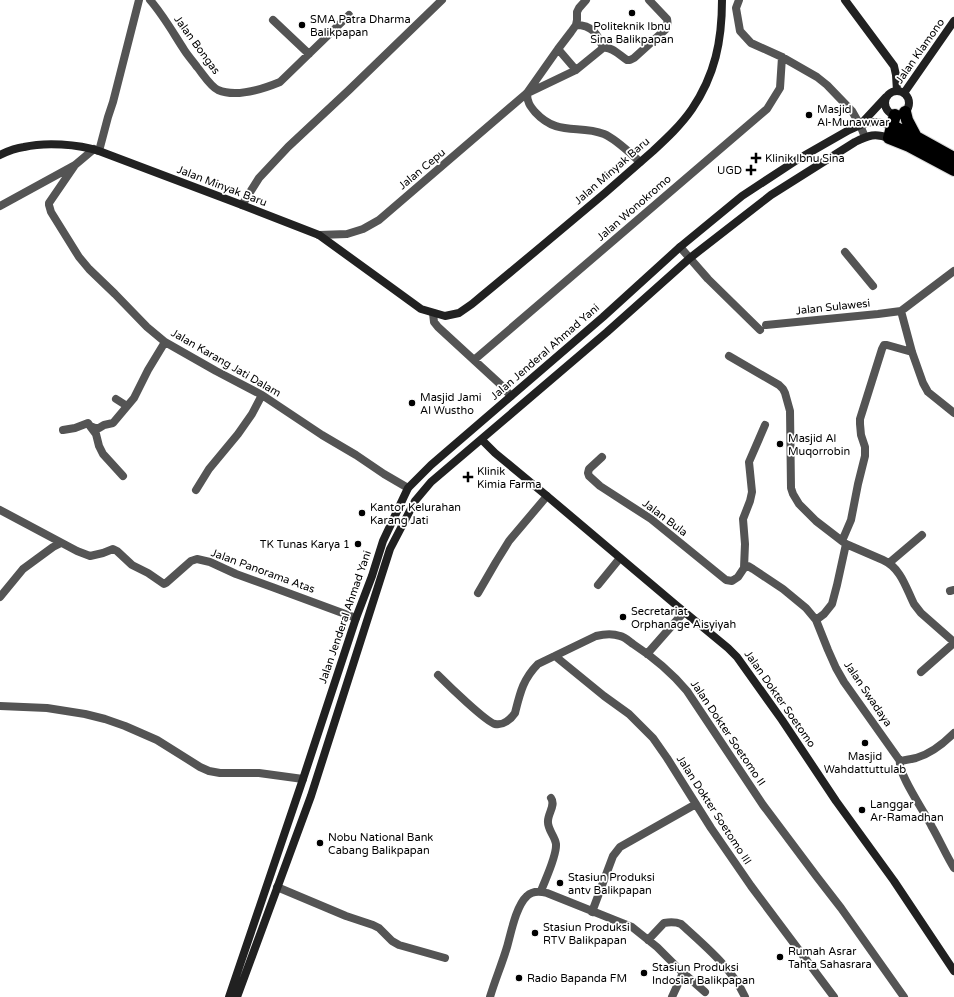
<svg xmlns="http://www.w3.org/2000/svg" width="954" height="997" font-family="'Varela Round',sans-serif">
	<style>
		.lines { fill: none; stroke-linecap: round; stroke-linejoin: round }
		.highway-casing { stroke: #dbdbdb; stroke-width: 14 }
		.street { stroke: #545454; stroke-width: 8 }
		.secondary { stroke: #212121; stroke-width: 8 }
		.highway { stroke: #000; stroke-width: 12 }
		.poi-dot { fill: #000; stroke: #fff; stroke-width: 1.5 }
		.labels { text-anchor: middle; dominant-baseline: central; stroke-width: 3.5; stroke-linejoin: round; paint-order: stroke }
		.poi-label { font-size: 11px; fill: #000; stroke: #fff; text-anchor: start }
		.street-label { font-size: 11px; fill: #000; stroke: #fff }
	</style>
	<rect width="100%" height="100%" fill="#fff"/>
	<g class="lines">
		<g class="highway-casing">
			<path id="highway" d="M 905,112 L 907,120 L 916,137
				M 895,115 L 889,138 L 909,146 L 954,170
				M 892,126 L 916,137 L 954,158"/>
		</g>
		<path class="street" d="M 150,0 C 163,15 172,31 183,48 C 187,55 193,61 197,67 C 203,74 210,86 218,90 C 237,98 263,89 280,82 L 349,15
			M 739,0 L 736,8 L 740,31 L 751,43 L 782,57 L 817,77 L 827,85 L 852,111 L 860,125 L 865,137
			M 273,20 L 309,54
			M 576,25 C 592,25 598,34 603,48
			M 558,49 L 576,70
			M 527,93 C 527,102 530,106 535,112 C 558,137 578,124 604,134 C 616,139 630,153 640,162
			M 528,93 L 576,70 L 603,48 C 612,46 620,56 627,60 L 630,60 L 634,58 L 666,29 C 668,25 668,23 667,19 L 649,0
			M 99,151 L 108,117 L 113,102 L 139,0
			M 75,165 L 49,203 L 49,205 L 51,212 L 79,257 L 89,269 L 115,294 L 147,327 L 165,342 L 216,371 L 262,395 L 322,435 L 356,455 L 384,474 L 408,488
			M 242,205 L 259,178 L 288,147 L 349,90 L 442,0
			M 0,206 L 75,165 L 94,149
			M 319,235 L 347,234 L 363,229 L 379,220 L 527,93 L 558,49 L 571,32 L 576,25 L 577,20 L 577,12 L 579,8 L 586,0
			M 680,247 L 708,279 L 760,330
			M 845,252 L 873,286
			M 901,311 L 912,352 L 923,383 L 928,392 L 954,413
			M 433,313 L 434,322 L 438,327 L 500,384 L 511,396
			M 766,325 L 878,314 L 901,311 L 954,271
			M 729,356 L 779,385 L 783,389 L 785,393 L 790,411 L 791,488 L 793,494 L 799,504 L 816,521 L 842,541 L 846,544 L 883,560 C 901,568 906,588 914,604 L 921,613 L 954,642
			M 474,360 L 767,109 L 780,88 L 782,57
			M 116,399 L 127,406
			M 90,426 L 96,434 L 99,446 L 103,454 L 123,476
			M 63,430 L 75,428 L 88,423 L 90,426 L 95,428 L 99,428 L 104,425 L 113,423 L 134,398 L 148,370 L 165,342
			M 602,457 L 589,469 L 588,473 L 589,476 L 600,486 L 651,519 L 726,580 L 732,581 L 738,577 L 744,568
			M 196,490 L 209,469 L 238,434 L 252,414 L 262,395
			M 0,510 L 77,551 L 90,556 L 103,553 L 113,549 L 117,551 L 132,565 L 148,573 L 164,584 L 166,583 L 191,561 L 197,559 L 210,562 L 236,574 L 272,587 L 356,618
			M 842,541 L 851,520 L 858,484 L 865,456 L 865,447 L 861,435 L 860,424 L 860,419 L 882,349 L 884,345 L 887,345 L 912,352
			M 889,563 L 922,535
			M 744,568 L 748,566 L 753,569 L 783,589 L 806,608 L 816,620 L 828,650 L 836,668 L 844,682 L 900,761 C 906,760 911,759 916,758 C 930,754 944,743 954,733
			M 744,568 L 745,544 L 743,519 L 750,501 L 752,492 L 749,462 L 765,425
			M 598,585 L 620,558
			M 950,591 L 954,590
			M 478,593 L 496,562 L 509,541 L 547,496
			M 0,597 L 23,569 L 53,547 L 61,543
			M 816,620 L 824,614 L 832,604 L 837,585 L 846,544
			M 647,654 L 684,612
			M 555,656 L 604,696 L 629,714 L 653,738 L 667,758 L 711,828 L 751,886 L 834,997
			M 921,672 L 954,643
			M 438,675 C 447,684 486,722 495,724 C 503,726 511,719 515,713 C 520,693 523,679 538,664 L 596,636 C 604,634 612,633 620,636 C 625,637 629,641 633,644 C 653,657 672,673 687,691 L 763,805 L 817,877 L 841,908 L 904,997
			M 0,706 L 47,708 L 85,714 L 105,719 L 125,726 L 157,740 L 200,767 L 209,771 L 220,773 L 259,773 L 303,779
			M 900,761 C 897,773 926,814 932,827 C 940,841 946,855 954,868
			M 277,887 L 346,916 L 373,925 L 379,928 L 392,941 L 399,945 L 445,958
			M 541,891 C 545,880 557,856 556,844 C 555,836 547,829 548,821 C 548,813 556,805 551,798
			M 592,912 L 613,856 L 620,847 L 696,804
			M 648,940 L 664,923 C 670,922 676,922 681,924 C 705,946 732,968 745,997
			M 490,997 C 495,980 502,964 507,947 C 511,933 516,906 527,896 C 533,890 540,891 547,893 L 632,927 L 657,947 L 680,970 L 705,992
			M 672,997 L 683,973"/>
		<path class="secondary" d="M 845,0 L 894,66 L 896,75 L 897,91
			M885 103a12 12 0 1 1 24 0a12 12 0 1 1-24 0Z
			M 904,93 L 954,21
			M 860,125 L 886,97
			M 0,155 C 8,151 16,148 24,147 C 45,142 78,144 99,151 L 242,205 L 319,235 L 388,285 L 421,309 L 445,316 L 459,313 L 472,304 C 517,267 561,230 605,193 C 621,179 637,165 653,151 C 667,138 681,125 692,109 C 715,75 722,41 722,0
			M 482,440 L 495,453 L 547,496 L 676,605 L 728,648 L 737,657 L 782,720 L 836,801 L 894,881 L 954,971
			M 229,997 L 303,779 L 356,618 L 372,576 L 383,541 L 408,488 L 431,465 L 603,317 L 680,247 L 742,196 L 800,158 L 849,130 L 860,125 L 871,122 L 883,123 L 892,126
			M 237,997 L 311,796 L 390,549 L 415,501 L 431,482 L 607,332 L 690,258 L 771,195 L 855,142 C 869,135 875,133 889,138"/>
		<use href="#highway" class="highway"/>
	</g>
	<g class="poi-dot">
		<circle cx="632" cy="13" r="4"/>
		<circle cx="302" cy="25" r="4"/>
		<circle cx="809" cy="115" r="4"/>
		<path d="M754 152h4v4h4v4h-4v4h-4v-4h-4v-4h4z"/>
		<path d="M749 164h4v4h4v4h-4v4h-4v-4h-4v-4h4z"/>
		<circle cx="412" cy="403" r="4"/>
		<circle cx="780" cy="444" r="4"/>
		<path d="M466 471h4v4h4v4h-4v4h-4v-4h-4v-4h4z"/>
		<circle cx="362" cy="513" r="4"/>
		<circle cx="358" cy="544" r="4"/>
		<circle cx="623" cy="617" r="4"/>
		<circle cx="865" cy="743" r="4"/>
		<circle cx="862" cy="810" r="4"/>
		<circle cx="320" cy="843" r="4"/>
		<circle cx="560" cy="883" r="4"/>
		<circle cx="535" cy="933" r="4"/>
		<circle cx="780" cy="957" r="4"/>
		<circle cx="644" cy="973" r="4"/>
		<circle cx="519" cy="978" r="4"/>
	</g>
	<g class="labels">
		<g class="poi-label">
			<text x="310" y="19">SMA Patra Dharma<tspan x="310" dy="13">Balikpapan</tspan></text>
			<text x="632" y="26" text-anchor="middle">Politeknik Ibnu<tspan x="632" dy="13">Sina Balikpapan</tspan></text>
			<text x="817" y="109">Masjid<tspan x="817" dy="13">Al-Munawwar</tspan></text>
			<text x="765" y="158">Klinik Ibnu Sina</text>
			<text x="742" y="170" text-anchor="end">UGD</text>
			<text x="420" y="397">Masjid Jami<tspan x="420" dy="13">Al Wustho</tspan></text>
			<text x="788" y="438">Masjid Al<tspan x="788" dy="13">Muqorrobin</tspan></text>
			<text x="477" y="471">Klinik<tspan x="477" dy="13">Kimia Farma</tspan></text>
			<text x="370" y="507">Kantor Kelurahan<tspan x="370" dy="13">Karang Jati</tspan></text>
			<text x="350" y="544" text-anchor="end">TK Tunas Karya 1</text>
			<text x="631" y="611">Secretariat<tspan x="631" dy="13">Orphanage Aisyiyah</tspan></text>
			<text x="865" y="756" text-anchor="middle">Masjid<tspan x="865" dy="13">Wahdattuttulab</tspan></text>
			<text x="870" y="804">Langgar<tspan x="870" dy="13">Ar-Ramadhan</tspan></text>
			<text x="328" y="837">Nobu National Bank<tspan x="328" dy="13">Cabang Balikpapan</tspan></text>
			<text x="568" y="877">Stasiun Produksi<tspan x="568" dy="13">antv Balikpapan</tspan></text>
			<text x="543" y="927">Stasiun Produksi<tspan x="543" dy="13">RTV Balikpapan</tspan></text>
			<text x="788" y="951">Rumah Asrar<tspan x="788" dy="13">Tahta Sahasrara</tspan></text>
			<text x="652" y="967">Stasiun Produksi<tspan x="652" dy="13">Indosiar Balikpapan</tspan></text>
			<text x="527" y="978">Radio Bapanda FM</text>
		</g>
		<g class="street-label">
			<text transform="translate(197 45) rotate(54)">Jalan Bongas</text>
			<text transform="translate(920 51) rotate(-55)">Jalan Klamono</text>
			<text transform="translate(422 169) rotate(-40)">Jalan Cepu</text>
			<text transform="translate(612 171) rotate(-41)">Jalan Minyak Baru</text>
			<text transform="translate(222 186) rotate(21)">Jalan Minyak Baru</text>
			<text transform="translate(634 208) rotate(-41)">Jalan Wonokromo</text>
			<text transform="translate(833 307) rotate(-6)">Jalan Sulawesi</text>
			<text transform="translate(545 352) rotate(-41)">Jalan Jenderal Ahmad Yani</text>
			<text transform="translate(226 363) rotate(30)">Jalan Karang Jati Dalam</text>
			<text transform="translate(665 518) rotate(37)">Jalan Bula</text>
			<text transform="translate(263 571) rotate(20)">Jalan Panorama Atas</text>
			<text transform="translate(345 617) rotate(-71)">Jalan Jenderal Ahmad Yani</text>
			<text transform="translate(868 694) rotate(56)">Jalan Swadaya</text>
			<text transform="translate(780 699) rotate(55)">Jalan Dokter Soetomo</text>
			<text transform="translate(728 733) rotate(56)">Jalan Dokter Soetomo II</text>
			<text transform="translate(714 810) rotate(57)">Jalan Dokter Soetomo III</text>
		</g>
	</g>
</svg>
